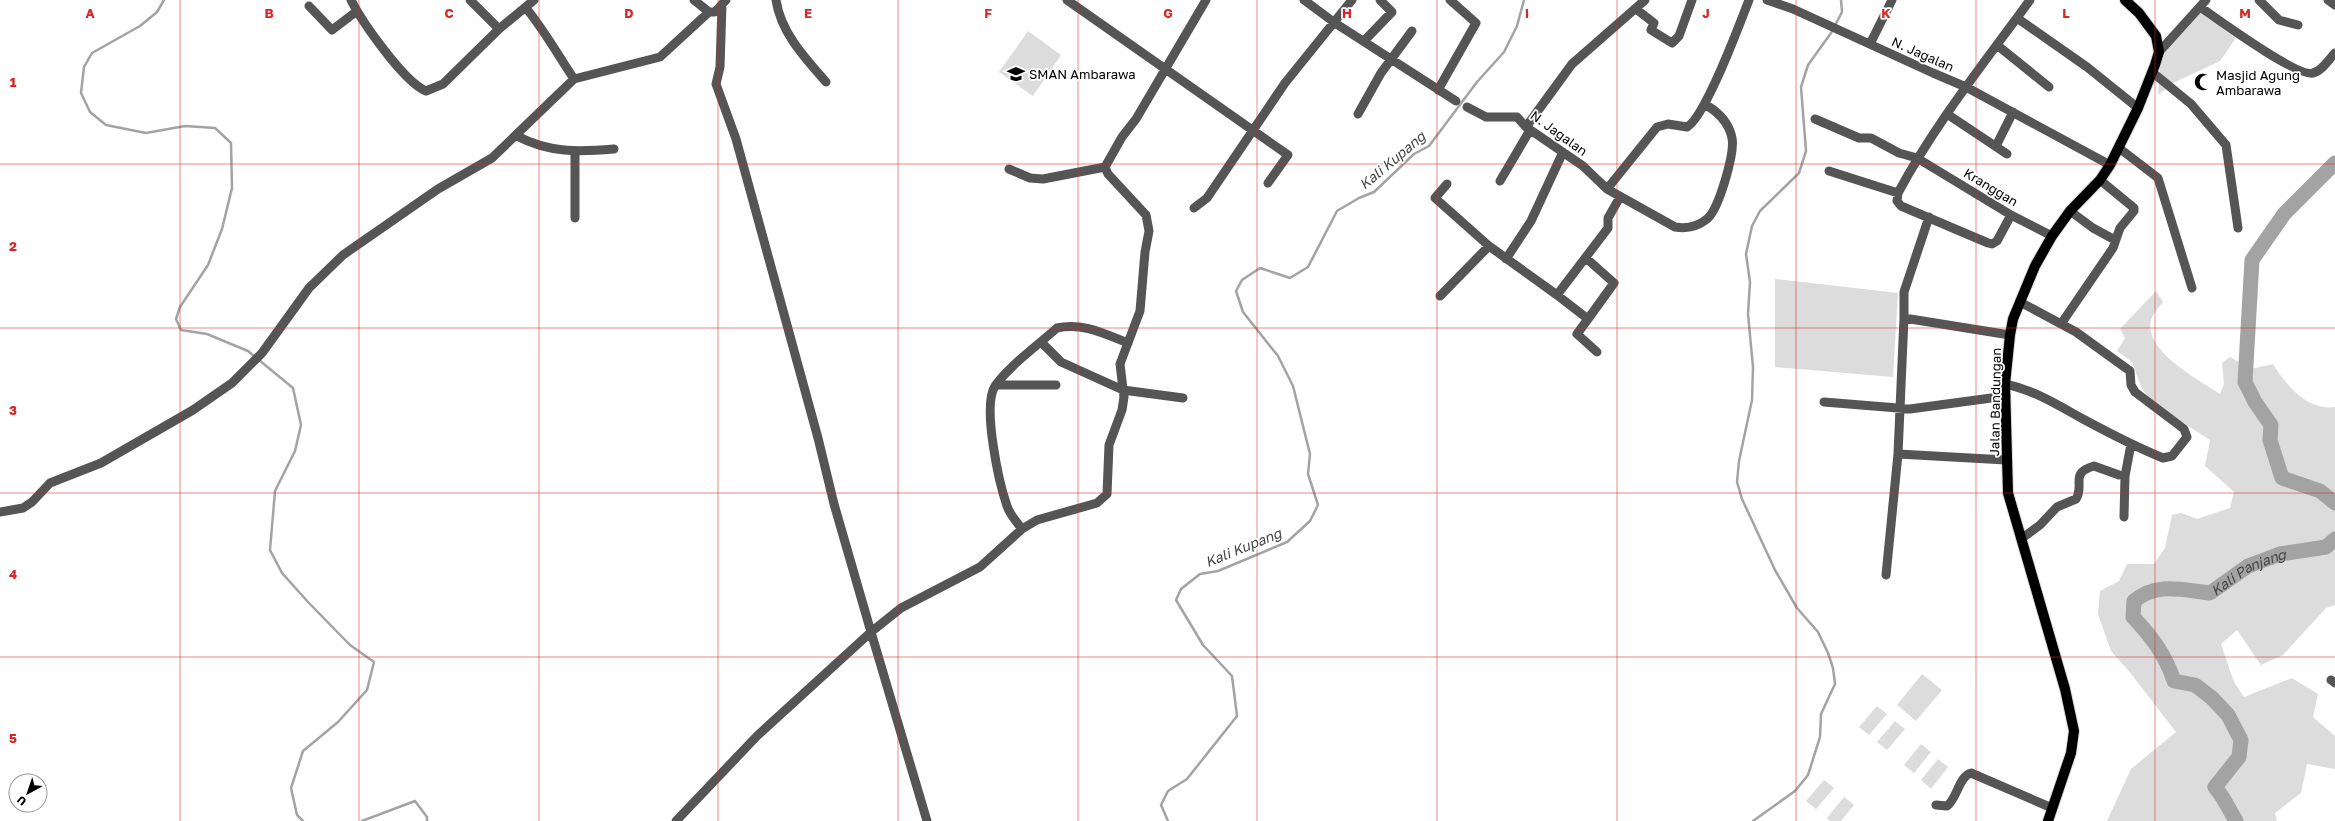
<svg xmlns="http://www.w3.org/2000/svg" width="2335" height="821" font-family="'Golos Text',sans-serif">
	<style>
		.green { fill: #dcdcdc }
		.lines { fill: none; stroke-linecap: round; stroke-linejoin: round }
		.stream { stroke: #a3a3a3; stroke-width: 2.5 }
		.river { stroke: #a3a3a3; stroke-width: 15 }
		.major-casing { stroke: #dbdbdb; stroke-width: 12 }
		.minor { stroke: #555; stroke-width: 9 }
		.major { stroke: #000; stroke-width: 10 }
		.grid { fill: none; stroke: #d62828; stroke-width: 1; stroke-opacity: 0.55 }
		.labels { text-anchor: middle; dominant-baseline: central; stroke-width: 3.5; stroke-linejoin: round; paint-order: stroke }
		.street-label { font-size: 13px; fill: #000; stroke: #fff }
		.poi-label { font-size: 13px; fill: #000; stroke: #fff; text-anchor: start }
		.water-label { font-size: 14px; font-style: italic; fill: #444; stroke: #fff }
		.grid-label { font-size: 13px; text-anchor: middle; font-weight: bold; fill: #d62828; stroke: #fff; stroke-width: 3.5; stroke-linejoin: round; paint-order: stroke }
	</style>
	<rect width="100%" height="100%" fill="#fff"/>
	<path class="green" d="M 2199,12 L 2236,38 L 2220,61 L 2173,83 L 2158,95 L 2161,54 Z
		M 1028,31 L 1061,55 L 1033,96 L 999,72 Z
		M 1775,279 L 1898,293 L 1893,377 L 1775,367 Z
		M 2156,291 L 2163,302 C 2159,307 2153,314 2151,320 C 2143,351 2199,380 2220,394 L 2224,384 L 2222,363 L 2230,357 L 2251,369 L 2273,364 C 2286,385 2307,411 2335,407 L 2335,605 L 2326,608 L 2283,655 L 2261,665 L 2237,630 L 2221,644 L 2234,682 L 2244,697 L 2292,678 L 2318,694 L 2313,717 L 2335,736 L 2335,769 L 2307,764 L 2301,793 L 2275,813 L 2277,821 L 2107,821 L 2131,769 L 2176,732 L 2128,670 L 2111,651 L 2098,614 L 2100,591 L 2119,581 L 2127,564 L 2154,564 L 2165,548 L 2172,515 L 2181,513 L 2197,519 L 2230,508 L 2234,492 L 2205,466 L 2210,440 L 2153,403 L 2142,389 L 2132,362 L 2117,351 L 2125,338 L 2120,329 Z
		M 1922,674 L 1942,690 L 1916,721 L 1897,705 Z
		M 1877,706 L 1887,714 L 1869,735 L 1859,727 Z
		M 1895,721 L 1905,729 L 1887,750 L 1877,742 Z
		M 1921,744 L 1931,752 L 1914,773 L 1904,765 Z
		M 1938,759 L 1948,767 L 1931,789 L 1921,780 Z
		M 1824,780 L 1834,788 L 1816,809 L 1806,801 Z
		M 1844,797 L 1854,805 L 1841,821 L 1830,821 L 1827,818 Z"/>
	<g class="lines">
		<path class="stream" d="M 164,0 L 157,12 L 140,26 L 92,53 L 84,67 L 81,93 L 90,112 L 106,125 L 146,133 L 185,126 L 215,128 L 231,143 L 232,188 L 222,229 L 208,265 L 180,307 L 176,319 L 181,330 L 207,334 L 248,351 L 293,388 L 301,425 L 295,451 L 275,491 L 270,550 L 282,573 L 308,602 L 350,645 L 374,662 L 367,690 L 338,722 L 303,751 L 291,788 L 297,815 L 303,821
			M 362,821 L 415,801 L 427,817 L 427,821
			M 1168,821 L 1161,805 L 1168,791 L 1187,779 L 1237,716 L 1232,676 L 1203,645 L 1176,600 L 1181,589 L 1200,574 L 1218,571 L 1287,542 L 1310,521 L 1318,505 L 1308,474 L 1310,454 L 1293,386 L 1278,356 L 1243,312 L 1236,291 L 1242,280 L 1260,268 L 1290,278 L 1308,267 L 1337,211 L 1359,198 L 1374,192 L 1414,154 L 1429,146 L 1477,82 L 1504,52 L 1517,26 L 1524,0
			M 1753,821 L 1795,791 L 1808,775 L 1820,737 L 1821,714 L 1835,684 L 1833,668 L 1828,653 L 1818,632 L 1797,608 L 1775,570 L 1742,499 L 1737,482 L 1739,461 L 1752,400 L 1753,367 L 1748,314 L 1750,282 L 1746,254 L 1752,226 L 1760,211 L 1799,173 L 1806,151 L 1801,87 L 1808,65 L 1831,33 L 1842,12 L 1841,0"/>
		<g class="river">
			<path d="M 2335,163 L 2284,214 L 2252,260 L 2245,382 L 2255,402 L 2271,425 L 2270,440 L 2282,478 L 2320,491 L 2335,503"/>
			<path id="s1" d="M 2236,821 L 2223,798 L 2215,787 L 2239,757 L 2241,740 L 2228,715 L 2212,698 L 2195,685 L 2174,681 C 2165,654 2152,637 2133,617 L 2134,601 C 2157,582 2182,590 2210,593 L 2248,566 L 2280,554 L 2326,547 L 2335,539"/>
		</g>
		<g class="major-casing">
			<path id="major" d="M 2048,821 L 2071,753 L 2074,731 L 2065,689 L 2008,493 L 2005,384 L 2010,335 L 2013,319 L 2035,266 L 2052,236 L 2070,211 L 2100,180 L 2110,165 L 2138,108 L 2155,65 L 2159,52 L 2156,36 L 2139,13 L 2125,0"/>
		</g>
		<path class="minor" d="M 351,0 C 362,22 404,82 426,91 L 443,84 L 499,29 L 534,0
			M 470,0 L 499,29
			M 694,0 L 709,12 L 715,12 L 726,0
			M 776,0 C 781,33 805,58 826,82
			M 1067,0 L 1288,155 L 1268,183
			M 1304,0 L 1335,23 L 1456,101
			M 1767,0 L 1793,9 L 1933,73 L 1966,87 L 2110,165
			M 2259,0 L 2279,20 L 2298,25
			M 2328,0 L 2335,5
			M 309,6 L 332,30 L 357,11
			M 2200,7 C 2216,18 2298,78 2313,73 C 2322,71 2329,59 2335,53
			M 526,8 C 544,30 558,55 574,79
			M 1636,9 L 1654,23 L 1651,30 L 1672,43 L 1679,36 L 1692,0
			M 2017,18 L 2087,67 L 2138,108
			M 1364,41 L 1392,12 L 1380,0
			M 1870,44 L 1892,0
			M 1997,45 L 2049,87
			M 2159,52 L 2206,0
			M 2152,72 L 2191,104 L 2226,145 L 2238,228
			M 1438,90 L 1476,23 L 1450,0
			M 1467,107 L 1486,117 L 1517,117 L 1526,127 L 1583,166 L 1607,189 L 1675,227 C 1687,229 1697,227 1707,219 C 1719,209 1735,153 1732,138 C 1729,123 1718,112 1706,105
			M 1358,114 L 1381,73 L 1412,31
			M 1947,114 L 2007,154
			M 1815,119 L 1859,138 L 1871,138 L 1899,153 L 1917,158 L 2011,215 L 2052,236
			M 1526,127 L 1572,64 L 1645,0
			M 517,136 C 549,153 579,152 614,149
			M 1996,146 L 2013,112
			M 2119,148 L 2158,178 L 2192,288
			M 575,152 L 575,218
			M 1009,169 L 1030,178 L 1043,179 L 1105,167
			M 1829,171 L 1898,193 C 1935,124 1984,63 2030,0
			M 1500,181 L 1530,130
			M 1447,184 L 1435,198 L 1489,246 L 1557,295 L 1608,228 L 1608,218 L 1620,197
			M 1607,189 L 1657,127 L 1668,124 L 1687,127 C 1706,116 1739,25 1749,0
			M 1898,193 L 1897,201 L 1901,206 L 1988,243 L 1992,244 L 1997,241 L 2011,215
			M 1194,208 L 1207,198 L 1285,83 L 1352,0
			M 2070,211 L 2093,228 L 2115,240
			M 1506,259 L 1531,221 L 1563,152
			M 1557,295 L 1588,319 L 1614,283 L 1586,258
			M 1440,296 L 1489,246
			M 1904,318 L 1904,292 L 1929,217
			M 1588,319 L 1577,334 L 1597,352
			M 2061,324 L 2113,248 L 2120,228 L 2134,211 L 2134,208 L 2100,180
			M 1041,342 L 1061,362 L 1123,390 L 1183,398
			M 2005,384 C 2034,390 2058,405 2083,419 C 2109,433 2136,447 2163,458 L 2172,456 L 2187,437 L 2184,429 L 2135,392 L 2131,385 L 2130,371 L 2076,332 L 2020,302
			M 996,385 L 1056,385
			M 1824,402 L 1910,409 L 2006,396
			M 2006,460 L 1898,454 L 1904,318 L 2010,335
			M 0,512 L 23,508 L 32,502 L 50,483 L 101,463 L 193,410 L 232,383 L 262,353 L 309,288 L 343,255 L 438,189 L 492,158 L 574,79 L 660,57 L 709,12
			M 2124,517 L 2125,476 L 2131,444
			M 1022,529 C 1016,521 1010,515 1007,506 C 999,483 982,406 995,386 C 1008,367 1039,344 1057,328 C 1082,322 1105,334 1128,343
			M 2021,539 L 2040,525 L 2057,507 L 2076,499 C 2085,485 2069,473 2094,466 L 2119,475
			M 1886,575 L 1898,454
			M 2331,680 L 2335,683
			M 1936,805 L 1947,806 C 1957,799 1959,776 1971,773 L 2052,808
			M 676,821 L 757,736 L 871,632 L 834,504 L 818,438 L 736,139 L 716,84 L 720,67 L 722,5
			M 927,821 L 871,632 L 901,608 L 980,567 L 1022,529 L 1037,520 L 1097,503 L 1107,494 L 1109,445 L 1122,410 L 1124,397 L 1120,364 L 1140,311 L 1145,252 L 1149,231 L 1146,215 L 1108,174 L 1105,167 L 1122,137 L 1136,119 L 1206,0"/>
		<use href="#major" class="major"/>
	</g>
	<path class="grid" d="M 180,0 L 180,821M 359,0 L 359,821M 539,0 L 539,821M 718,0 L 718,821M 898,0 L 898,821M 1078,0 L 1078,821M 1257,0 L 1257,821M 1437,0 L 1437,821M 1617,0 L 1617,821M 1796,0 L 1796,821M 1976,0 L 1976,821M 2155,0 L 2155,821M 0,164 L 2335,164M 0,328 L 2335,328M 0,493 L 2335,493M 0,657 L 2335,657"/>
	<defs>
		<g id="school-bare" transform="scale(1.38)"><path d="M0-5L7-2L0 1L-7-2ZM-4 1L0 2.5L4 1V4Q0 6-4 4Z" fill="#000" stroke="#fff" stroke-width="2.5" paint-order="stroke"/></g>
		<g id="mosque-bare" transform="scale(1.38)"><path d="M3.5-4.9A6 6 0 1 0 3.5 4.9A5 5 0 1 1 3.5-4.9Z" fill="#000" stroke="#fff" stroke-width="2.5" paint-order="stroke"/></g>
	</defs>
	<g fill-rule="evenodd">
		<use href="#school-bare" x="1016" y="74"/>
		<use href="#mosque-bare" x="2203" y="82"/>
	</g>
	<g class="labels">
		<g class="street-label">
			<text transform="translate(1923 54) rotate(24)">N. Jagalan</text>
			<text transform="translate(1559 133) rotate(36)">N. Jagalan</text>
			<text transform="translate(1991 187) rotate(31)">Kranggan</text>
			<text transform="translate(1995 402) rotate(-89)">Jalan Bandungan</text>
		</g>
		<g class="poi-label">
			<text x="1029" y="74">SMAN Ambarawa</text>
			<text x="2216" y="75">Masjid Agung<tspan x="2216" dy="15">Ambarawa</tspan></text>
		</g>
		<g class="water-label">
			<text transform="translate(1392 160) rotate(-40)">Kali Kupang</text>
			<text transform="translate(1243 547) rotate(-22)">Kali Kupang</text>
			<text stroke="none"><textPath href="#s1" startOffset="406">Kali Panjang</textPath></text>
		</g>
	</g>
	<g class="grid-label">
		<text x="90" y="18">A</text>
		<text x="269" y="18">B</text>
		<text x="449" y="18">C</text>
		<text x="629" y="18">D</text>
		<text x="808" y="18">E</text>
		<text x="988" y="18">F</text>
		<text x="1168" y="18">G</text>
		<text x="1347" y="18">H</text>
		<text x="1527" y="18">I</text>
		<text x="1706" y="18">J</text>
		<text x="1886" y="18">K</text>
		<text x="2066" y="18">L</text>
		<text x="2245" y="18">M</text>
		<text x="13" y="87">1</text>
		<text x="13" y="251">2</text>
		<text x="13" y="415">3</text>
		<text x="13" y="579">4</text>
		<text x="13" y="743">5</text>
	</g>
	<g transform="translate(28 793) rotate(220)"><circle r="19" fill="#ffffff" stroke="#999999"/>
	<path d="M0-3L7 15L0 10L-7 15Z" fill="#000000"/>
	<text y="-6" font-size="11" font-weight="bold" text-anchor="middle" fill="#000000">U</text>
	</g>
</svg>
